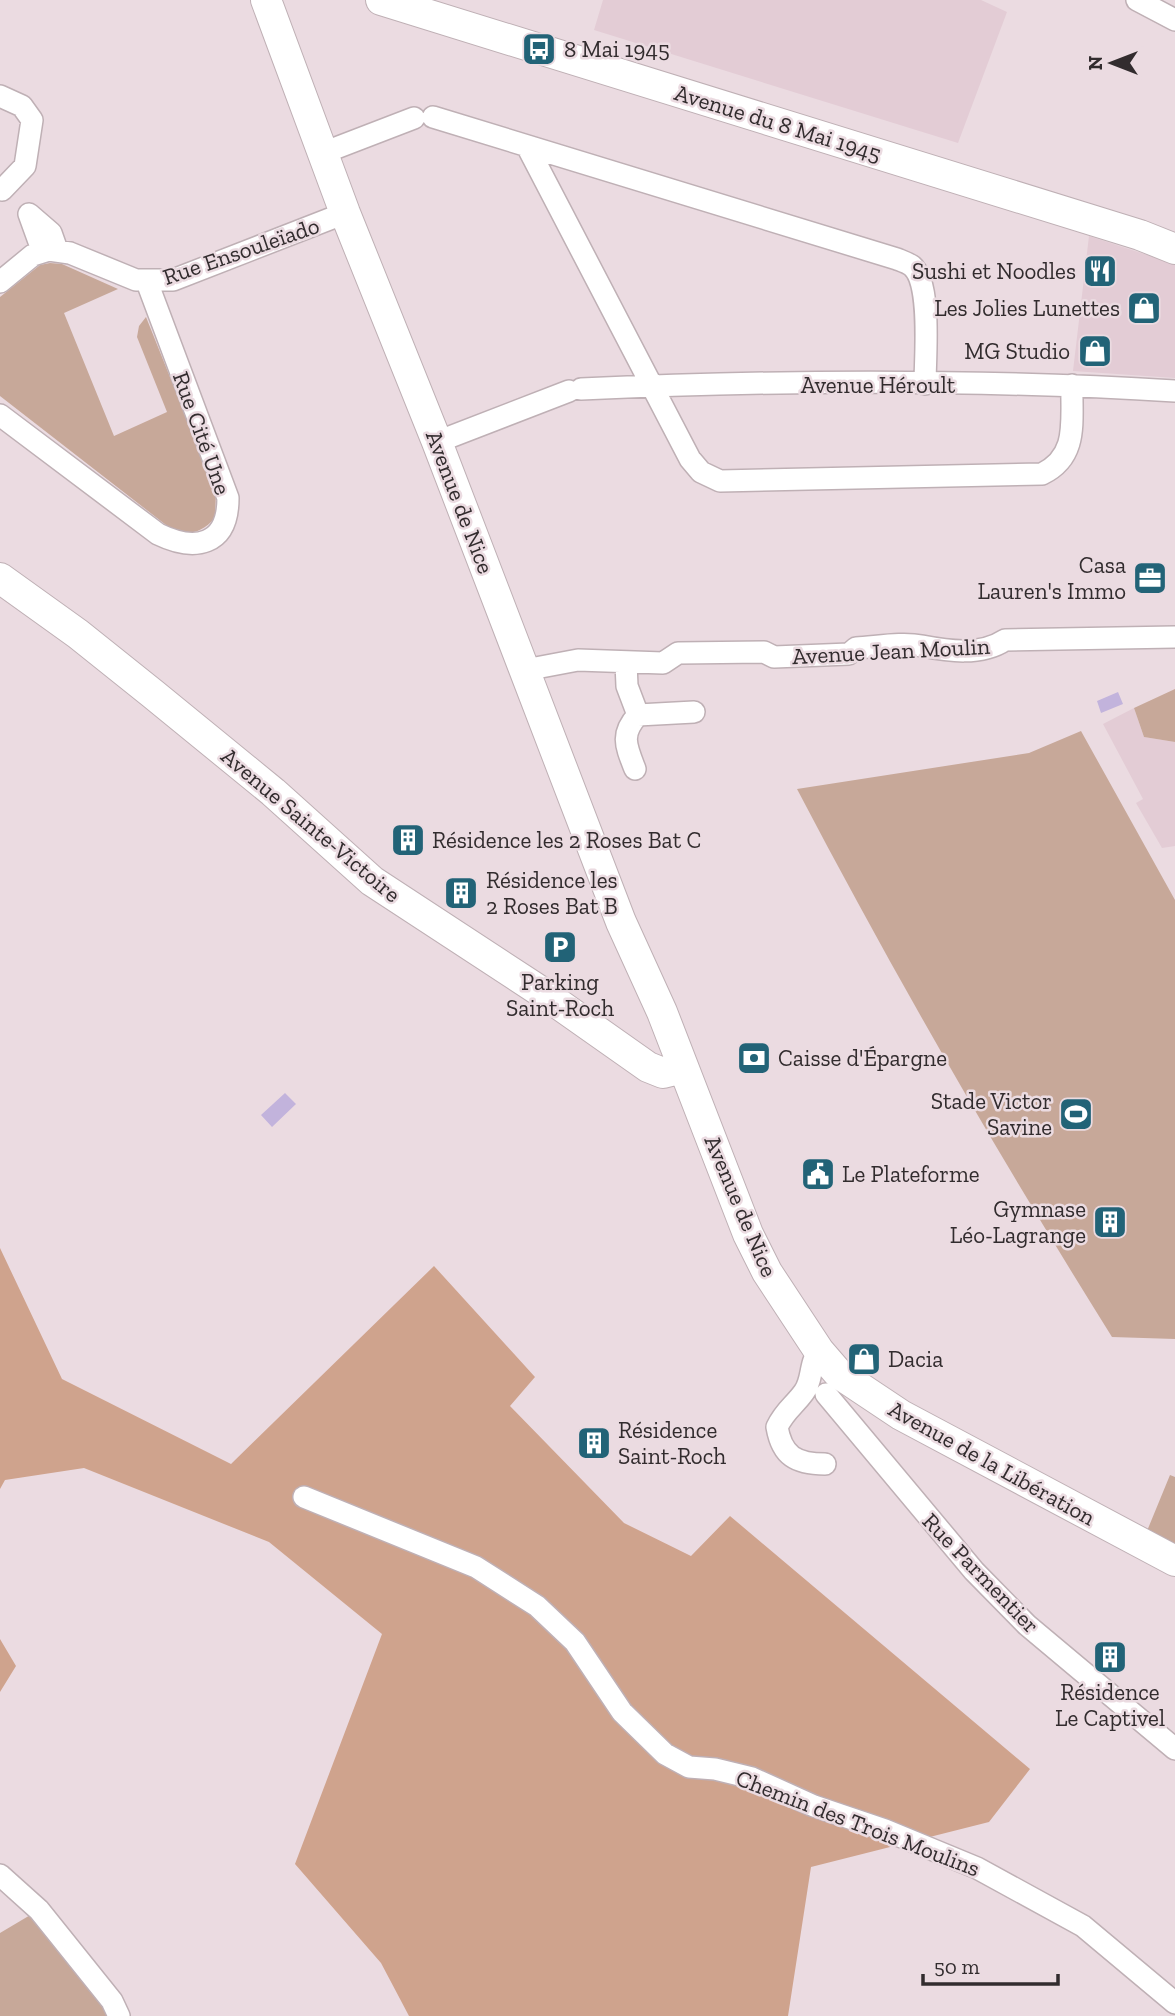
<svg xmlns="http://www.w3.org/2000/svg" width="1175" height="2016" font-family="'Zilla Slab',serif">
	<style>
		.built { fill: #e3ccd5 }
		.green { fill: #c7a899 }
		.forest { fill: #cfa38d }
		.water { fill: #c2b3dc }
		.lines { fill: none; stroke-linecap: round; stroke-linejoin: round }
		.street-casing { stroke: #bfb0b5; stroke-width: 24 }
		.secondary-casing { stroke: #bfb0b5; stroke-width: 32 }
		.street { stroke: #fff; stroke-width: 21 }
		.secondary { stroke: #fff; stroke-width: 30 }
		.labels { text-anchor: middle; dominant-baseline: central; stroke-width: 5; stroke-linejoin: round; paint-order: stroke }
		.poi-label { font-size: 23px; fill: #322c2e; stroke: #ebdbe1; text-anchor: start }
		.street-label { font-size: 23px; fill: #322c2e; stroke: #ebdbe1 }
	</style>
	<rect width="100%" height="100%" fill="#ebdbe1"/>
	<path class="built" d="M 603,0 L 981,0 L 1007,12 L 958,143 L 594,30 Z
		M 1089,236 L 1175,264 L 1175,378 L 1073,371 Z
		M 1134,708 L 1144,737 L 1175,742 L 1175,846 L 1162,848 L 1136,803 L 1143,799 L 1103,724 Z"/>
	<path class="green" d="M 50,263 L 62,264 L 118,289 L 64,313 L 114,436 L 167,412 L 137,337 L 139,326 L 146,317 L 216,492 L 215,518 C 203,531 193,535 175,532 L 0,396 L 0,297 L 40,265 Z
		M 1175,689 L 1175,742 L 1144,737 L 1134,708 Z
		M 1081,731 L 1175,900 L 1175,1339 L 1112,1337 C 1000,1158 895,976 797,789 L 1029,753 Z
		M 1170,1475 L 1175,1477 L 1175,1547 L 1147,1531 Z
		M 32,1914 L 110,2016 L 0,2016 L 0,1933 Z"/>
	<path class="forest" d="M 0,1248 L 62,1379 L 231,1464 L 434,1266 L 535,1377 L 510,1406 L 624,1523 L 691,1556 L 730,1516 L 1030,1769 L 989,1822 L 811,1867 L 788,2016 L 409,2016 L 381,1963 L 295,1864 L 382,1634 L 269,1542 L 84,1468 L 5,1480 L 0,1489 Z
		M 0,1639 L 16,1666 L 0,1692 Z"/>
	<path class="water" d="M 1118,692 L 1123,704 L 1101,713 L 1097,701 Z
		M 285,1093 L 296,1104 L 272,1127 L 261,1115 Z"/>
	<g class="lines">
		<g class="street-casing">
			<path id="street" d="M 1137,0 L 1175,20
				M 0,96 L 22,106 L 32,120 L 25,166 L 2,190
				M 433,117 L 897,259 C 902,261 908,263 912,266 C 932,283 925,358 925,384
				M 528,148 L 690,459 L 701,472 L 720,481 L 1042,474 C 1079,456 1071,421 1072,385
				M 323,153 L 414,118
				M 42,250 L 29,214 L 51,233 L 57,250
				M 0,282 L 33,255 L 49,250 L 70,253 L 136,280 L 173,280 L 345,213
				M 581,389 C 778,380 978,379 1175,391
				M 0,415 L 158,534 C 195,552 228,546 228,498 L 147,282
				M 437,442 L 569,391
				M 626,663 L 627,686 L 638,715
				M 525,670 L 578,660 L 663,663 L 678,653 L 764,652 L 774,657 L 849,654 L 856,648 C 876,647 902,642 922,646 C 948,651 981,656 1005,640 L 1175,637
				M 635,769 C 626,746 620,734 638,715 L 694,712
				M 819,1351 C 809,1364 813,1380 804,1392 C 794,1406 785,1410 777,1427 C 782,1456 796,1464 825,1464
				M 826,1394 L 974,1571 L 1027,1625 L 1175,1749
				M 304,1497 L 476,1567 L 537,1606 L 575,1642 L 622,1712 L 665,1754 L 689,1767 L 715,1769 L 752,1778 L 814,1806 L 885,1830 L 977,1868 L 1083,1926 L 1175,2003
				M 0,1875 L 39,1910 L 112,2001 L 119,2016"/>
		</g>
		<g class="secondary-casing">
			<path id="secondary" d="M 266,0 L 345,213 L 437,442 L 621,922 L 662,1012 L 748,1234 L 767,1272 L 819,1351 L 838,1373 L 901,1415 L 1175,1561
				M 381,0 L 1140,235 L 1175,249
				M 0,578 L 78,634 L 153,694 L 273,792 L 372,881 L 543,993 L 648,1067 L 663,1073 L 671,1071"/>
		</g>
		<use href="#street" class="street"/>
		<use href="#secondary" class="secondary"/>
	</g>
	<defs>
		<g id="bus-square" transform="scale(1.75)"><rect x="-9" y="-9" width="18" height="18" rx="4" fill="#226377" stroke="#ebdbe1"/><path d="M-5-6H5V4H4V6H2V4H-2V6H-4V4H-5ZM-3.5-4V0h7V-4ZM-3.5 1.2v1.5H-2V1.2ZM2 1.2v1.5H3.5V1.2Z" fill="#fff"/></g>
		<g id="restaurant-square" transform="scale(1.75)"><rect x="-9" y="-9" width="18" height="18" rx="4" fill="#226377" stroke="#ebdbe1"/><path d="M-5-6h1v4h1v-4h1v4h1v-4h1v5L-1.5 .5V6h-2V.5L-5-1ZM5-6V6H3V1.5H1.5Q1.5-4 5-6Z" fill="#fff"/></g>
		<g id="shop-square" transform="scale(1.75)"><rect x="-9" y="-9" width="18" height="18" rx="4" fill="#226377" stroke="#ebdbe1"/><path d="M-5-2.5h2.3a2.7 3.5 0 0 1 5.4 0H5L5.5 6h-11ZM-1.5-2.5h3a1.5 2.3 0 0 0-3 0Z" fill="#fff"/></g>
		<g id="office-square" transform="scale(1.75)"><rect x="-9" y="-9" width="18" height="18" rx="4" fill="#226377" stroke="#ebdbe1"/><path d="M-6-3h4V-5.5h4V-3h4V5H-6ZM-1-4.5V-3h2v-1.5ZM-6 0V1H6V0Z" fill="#fff"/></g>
		<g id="building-square" transform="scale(1.75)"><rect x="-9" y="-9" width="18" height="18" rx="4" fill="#226377" stroke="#ebdbe1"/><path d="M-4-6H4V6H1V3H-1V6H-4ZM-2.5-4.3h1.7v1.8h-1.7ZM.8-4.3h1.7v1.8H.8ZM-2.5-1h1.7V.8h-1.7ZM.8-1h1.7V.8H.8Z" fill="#fff"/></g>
		<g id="parking-square" transform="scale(1.75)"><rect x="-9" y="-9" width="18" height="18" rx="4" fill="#226377" stroke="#ebdbe1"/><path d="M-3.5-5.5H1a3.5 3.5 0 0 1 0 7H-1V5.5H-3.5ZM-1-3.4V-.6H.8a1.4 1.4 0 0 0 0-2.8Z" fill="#fff"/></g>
		<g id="bank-square" transform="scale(1.75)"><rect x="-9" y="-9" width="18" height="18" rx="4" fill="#226377" stroke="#ebdbe1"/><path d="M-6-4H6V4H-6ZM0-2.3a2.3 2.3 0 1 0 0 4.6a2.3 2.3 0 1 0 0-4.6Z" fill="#fff"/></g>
		<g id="stadium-square" transform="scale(1.75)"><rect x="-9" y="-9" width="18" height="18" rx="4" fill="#226377" stroke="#ebdbe1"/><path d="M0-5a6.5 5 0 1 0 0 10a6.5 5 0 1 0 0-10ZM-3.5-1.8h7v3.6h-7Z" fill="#fff"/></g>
		<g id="civic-square" transform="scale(1.75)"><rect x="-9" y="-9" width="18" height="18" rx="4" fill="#226377" stroke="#ebdbe1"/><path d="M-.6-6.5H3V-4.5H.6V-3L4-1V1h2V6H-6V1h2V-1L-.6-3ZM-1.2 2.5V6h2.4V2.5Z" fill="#fff"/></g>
	</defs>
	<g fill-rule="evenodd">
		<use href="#bus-square" x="539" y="49"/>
		<use href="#restaurant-square" x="1100" y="271"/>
		<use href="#shop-square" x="1144" y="308"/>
		<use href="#shop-square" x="1095" y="351"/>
		<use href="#office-square" x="1150" y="578"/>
		<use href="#building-square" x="408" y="840"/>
		<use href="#building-square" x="461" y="893"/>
		<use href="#parking-square" x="560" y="947"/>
		<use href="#bank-square" x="754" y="1058"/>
		<use href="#stadium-square" x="1076" y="1114"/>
		<use href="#civic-square" x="818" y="1174"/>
		<use href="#building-square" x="1110" y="1222"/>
		<use href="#shop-square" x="864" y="1359"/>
		<use href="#building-square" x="594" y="1443"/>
		<use href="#building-square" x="1110" y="1657"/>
	</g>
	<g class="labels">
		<g class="poi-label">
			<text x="564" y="49">8 Mai 1945</text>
			<text x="1076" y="271" text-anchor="end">Sushi et Noodles</text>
			<text x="1120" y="308" text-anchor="end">Les Jolies Lunettes</text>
			<text x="1070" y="351" text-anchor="end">MG Studio</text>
			<text x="1126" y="565" text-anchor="end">Casa<tspan x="1126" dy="26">Lauren's Immo</tspan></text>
			<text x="432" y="840">Résidence les 2 Roses Bat C</text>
			<text x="486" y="880">Résidence les<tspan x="486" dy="26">2 Roses Bat B</tspan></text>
			<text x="560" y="982" text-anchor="middle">Parking<tspan x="560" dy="26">Saint-Roch</tspan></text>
			<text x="778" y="1058">Caisse d'Épargne</text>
			<text x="1052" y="1101" text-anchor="end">Stade Victor<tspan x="1052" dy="26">Savine</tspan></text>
			<text x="842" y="1174">Le Plateforme</text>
			<text x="1086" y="1209" text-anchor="end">Gymnase<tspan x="1086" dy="26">Léo-Lagrange</tspan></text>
			<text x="888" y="1359">Dacia</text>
			<text x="618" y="1430">Résidence<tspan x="618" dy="26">Saint-Roch</tspan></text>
			<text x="1110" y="1692" text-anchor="middle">Résidence<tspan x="1110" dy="26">Le Captivel</tspan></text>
		</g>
		<g class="street-label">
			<text transform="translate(778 123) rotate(17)">Avenue du 8 Mai 1945</text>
			<text transform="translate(241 251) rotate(-19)">Rue Ensouleïado</text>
			<text x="878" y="385">Avenue Héroult</text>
			<text transform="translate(202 433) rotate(70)">Rue Cité Une</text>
			<text transform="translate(460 502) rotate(69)">Avenue de Nice</text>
			<text transform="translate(891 651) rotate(-3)">Avenue Jean Moulin</text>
			<text transform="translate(311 825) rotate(40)">Avenue Sainte-Victoire</text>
			<text transform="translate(741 1206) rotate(67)">Avenue de Nice</text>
			<text transform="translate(992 1463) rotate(29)">Avenue de la Libération</text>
			<text transform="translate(981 1573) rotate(46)">Rue Parmentier</text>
			<text transform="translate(858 1823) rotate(21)">Chemin des Trois Moulins</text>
		</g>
	</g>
	<g transform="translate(1112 63) rotate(270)" stroke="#ebdbe1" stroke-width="5" paint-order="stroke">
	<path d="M0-5L12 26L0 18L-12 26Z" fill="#322c2e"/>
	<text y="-10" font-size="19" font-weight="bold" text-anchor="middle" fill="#322c2e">N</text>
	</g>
	<path d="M923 1974v10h135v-10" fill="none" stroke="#322c2e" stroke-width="3.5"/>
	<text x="934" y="1974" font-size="21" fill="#322c2e" stroke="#ebdbe1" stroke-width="5" paint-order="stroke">50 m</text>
</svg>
